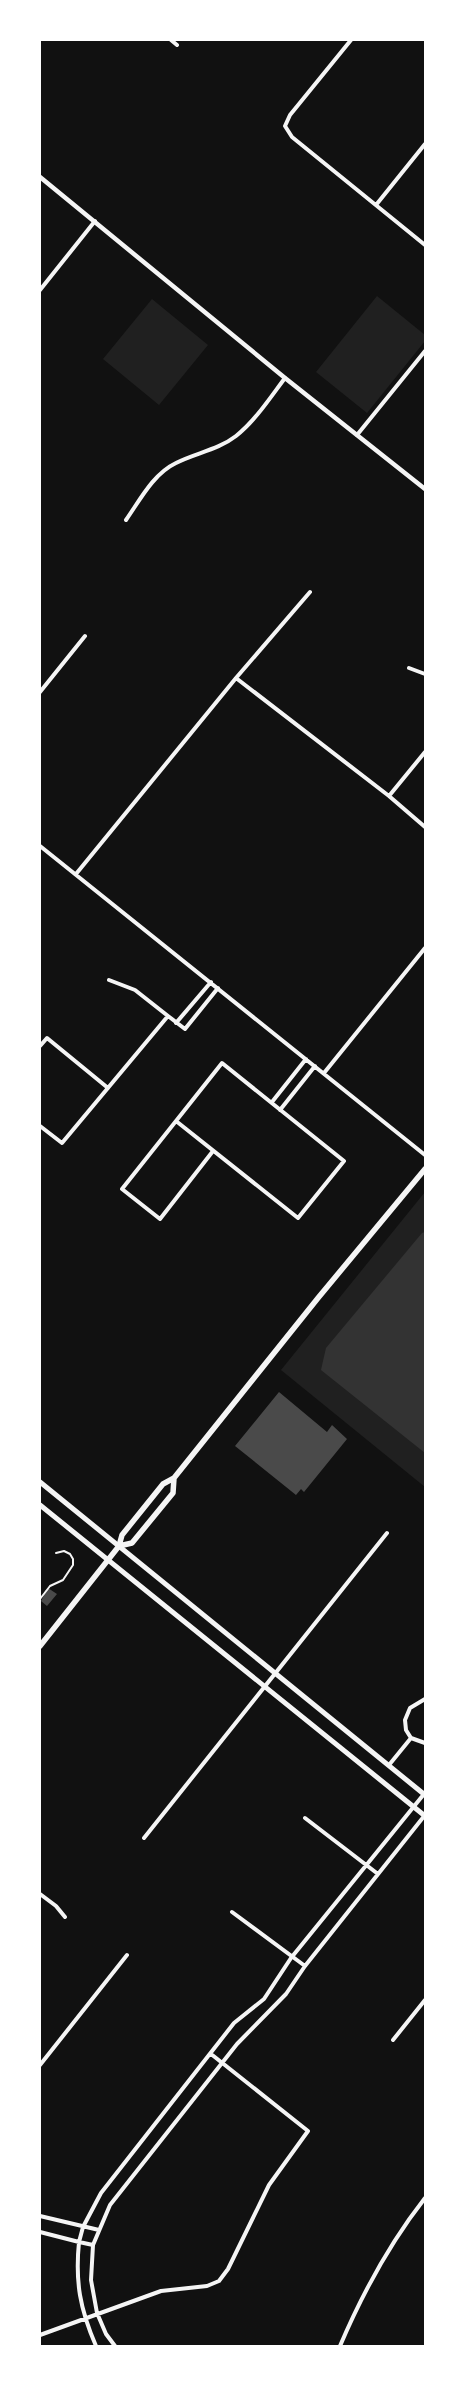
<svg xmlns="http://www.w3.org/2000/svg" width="465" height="2386" font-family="Helvetica,sans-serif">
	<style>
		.green { fill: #202020 }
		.water { fill: #333 }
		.building { fill: #4a4a4a }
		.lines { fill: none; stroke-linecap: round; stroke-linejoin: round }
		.service { stroke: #f5f5f5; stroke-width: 2 }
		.minor { stroke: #f5f5f5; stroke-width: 4 }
		.tertiary { stroke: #f5f5f5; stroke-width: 4.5 }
		.secondary { stroke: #f5f5f5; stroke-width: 5 }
		.primary { stroke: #f5f5f5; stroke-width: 5.5 }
	</style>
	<rect width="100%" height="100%" fill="#111"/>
	<path class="green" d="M 377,296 L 425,335 L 425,341 L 367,413 L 316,372 Z
		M 152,299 L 208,345 L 159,405 L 103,359 Z
		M 425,1192 L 425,1487 L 281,1370 Z"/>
	<path class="water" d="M 425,1232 L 425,1453 L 321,1370 L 326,1348 L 422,1233 Z"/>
	<path class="building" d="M 279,1392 L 327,1432 L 332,1425 L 347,1439 L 304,1492 L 301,1489 L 296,1495 L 235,1446 Z
		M 48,1588 L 57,1594 L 47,1606 L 41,1601 Z"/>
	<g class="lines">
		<path class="service" d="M 40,1599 L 50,1586 L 63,1580 L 73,1565 L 73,1559 L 70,1554 L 64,1551 L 56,1553"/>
		<path class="minor" d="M 171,40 L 177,45
			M 351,40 L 290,115 L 285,126 L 292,137 L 425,245
			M 376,205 L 425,144
			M 40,290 L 95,221
			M 357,435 L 425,351
			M 126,520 C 140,500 153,474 176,463 C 195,453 218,450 236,436 C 255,421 270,398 285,378
			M 409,668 L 425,674
			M 236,678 L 389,796 L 425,827
			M 40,692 L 85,636
			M 389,796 L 425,752
			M 40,846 L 425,1155
			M 76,874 L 236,678 L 310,592
			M 109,980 L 135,990 L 168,1016
			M 176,1023 L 211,982
			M 40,1046 L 47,1038 L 108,1088
			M 222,1063 L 344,1161 L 298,1218 L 176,1121 Z
			M 324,1073 L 425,948
			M 272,1102 L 306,1059
			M 280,1110 L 315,1066
			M 176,1121 L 122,1189 L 160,1219 L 213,1151
			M 40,1126 L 62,1143 L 168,1016 L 185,1029 L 218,988
			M 425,1699 L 410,1708 L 405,1720 L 406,1730 L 411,1738 L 425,1743
			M 389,1765 L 411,1738
			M 305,1818 L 378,1874
			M 144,1838 L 387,1533
			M 40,1894 L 56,1906 L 65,1917
			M 232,1912 L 305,1966
			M 393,2040 L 425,2000
			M 40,2065 L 127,1955
			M 40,2216 L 99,2230
			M 40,2232 L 79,2242 C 75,2282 80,2309 96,2346
			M 93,2245 L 79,2242 L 83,2227 L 101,2193 L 234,2023 L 264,1999 L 291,1958 L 424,1794
			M 40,2335 L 161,2291 L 207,2286 L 219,2281 L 228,2269 L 269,2185 L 308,2131 L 211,2054
			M 115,2346 L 106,2334 L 97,2313 L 91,2280 L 93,2245 L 110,2205 L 237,2044 L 286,1994 L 305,1966 L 425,1815
			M 340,2346 C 363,2292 389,2244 425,2198"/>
		<path class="tertiary" d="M 40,177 L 285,378 L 425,489"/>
		<path class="secondary" d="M 40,1482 L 425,1795
			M 40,1505 L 425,1816"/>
		<path class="primary" d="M 119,1546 L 132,1543 L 173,1493 L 174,1478
			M 40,1646 L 119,1546 L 122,1535 L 163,1484 L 174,1478 L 318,1298 L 425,1169"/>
	</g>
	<rect width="465" height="2386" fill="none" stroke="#ffffff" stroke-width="82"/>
</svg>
